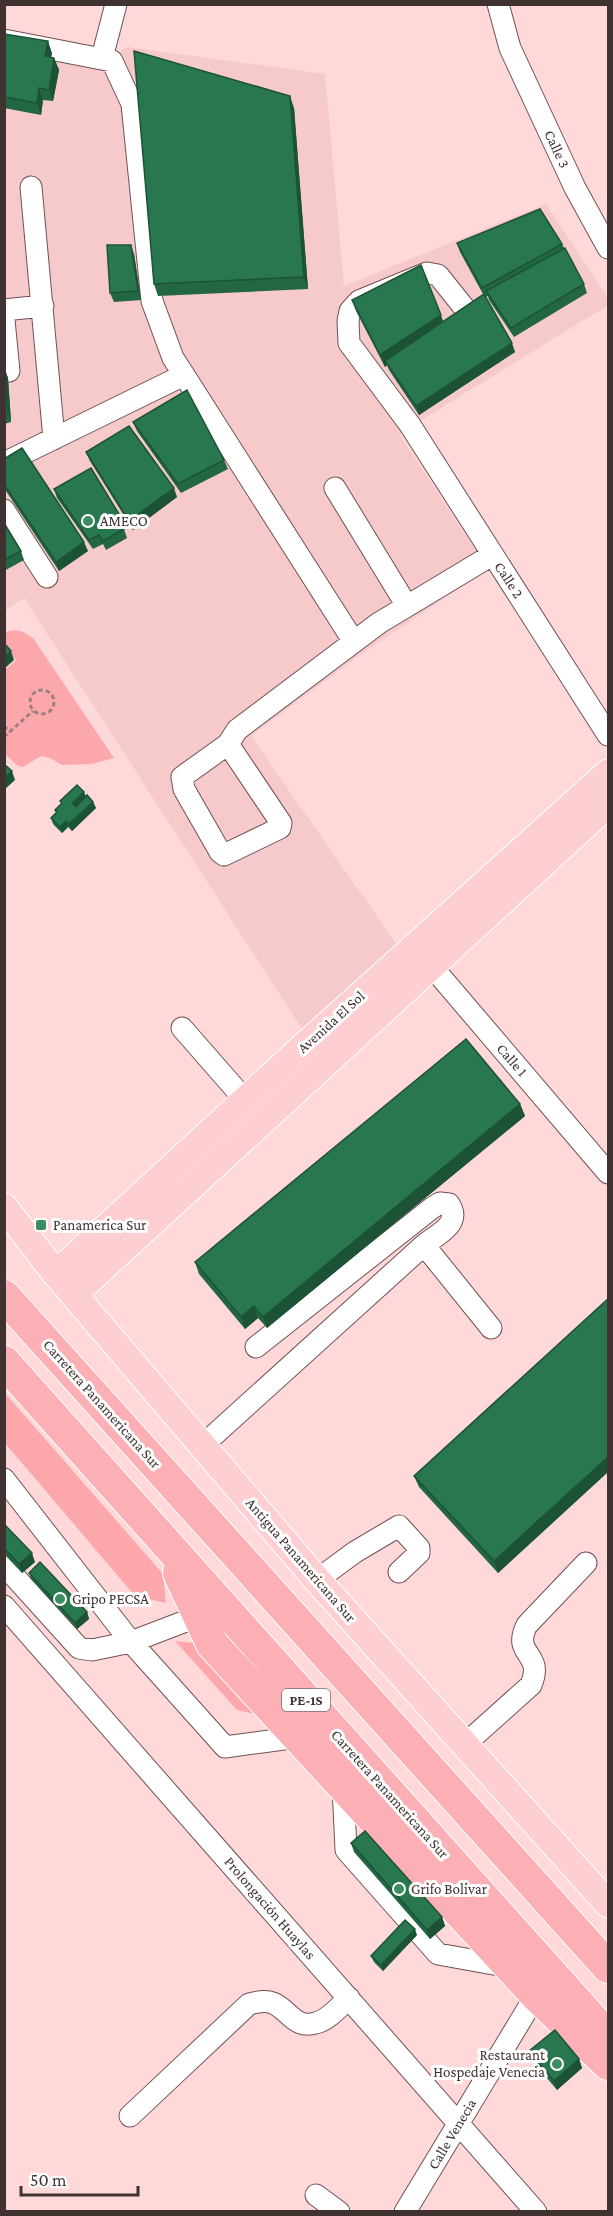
<svg xmlns="http://www.w3.org/2000/svg" width="613" height="2216" font-family="'Crimson Pro',serif">
	<style>
		.built { fill: #f6c9ca }
		.green { fill: #fca7ac }
		.lines { fill: none; stroke-linecap: round; stroke-linejoin: round }
		.minor-casing { stroke: #715153; stroke-width: 23 }
		.major-casing { stroke: #fff; stroke-width: 29 }
		.highway-casing { stroke: #fff; stroke-width: 34 }
		.path { stroke: #9b8181; stroke-width: 3; stroke-dasharray: 4.5 3; stroke-linecap: butt }
		.minor { stroke: #fff; stroke-width: 21 }
		.major { stroke: #fdcfd2; stroke-width: 27 }
		.highway { stroke: #fcafb4; stroke-width: 32 }
		.wall { fill: #226643 }
		.shaded-wall { fill: #1c5337 }
		.building { fill: #28774e; stroke: #1c5337; stroke-width: 1.5 }
		.poi-dot { fill: #3a8e61; stroke: #fff; stroke-width: 2 }
		.labels { text-anchor: middle; dominant-baseline: central; stroke-width: 6; stroke-linejoin: round; paint-order: stroke }
		.shield { fill: #fff; stroke: #7a7070; stroke-width: 1.5 }
		.shield-label { font-size: 14px; font-weight: bold; fill: #413232 }
		.street-label { font-size: 15px; fill: #413232; stroke: #fff }
		.poi-label { font-size: 15px; fill: #413232; stroke: #fff; text-anchor: start }
	</style>
	<rect width="100%" height="100%" fill="#ffd8d9"/>
	<path class="built" d="M 128,47 L 325,74 L 344,286 L 546,204 L 608,298 L 608,305 L 399,434 L 488,569 L 361,654 L 251,736 L 399,948 L 304,1032 L 24,598 L 5,610 L 5,48 L 97,65 Z"/>
	<path class="green" d="M 13,630 L 21,631 L 33,638 L 114,758 L 91,764 L 62,765 L 50,758 L 41,756 L 23,767 L 18,766 L 7,756 L 5,757 L 5,670 L 16,660 L 5,648 L 5,632 Z
		M 4,1392 L 163,1574 L 166,1603 L 135,1596 L 5,1443 Z
		M 175,1641 L 203,1644 L 273,1718 L 237,1710 Z"/>
	<g class="lines">
		<g class="minor-casing">
			<path id="minor" d="M 498,4 L 510,48 L 575,188 L 608,248
				M 4,40 L 112,61 L 132,104 L 152,301 L 173,358 L 184,375
				M 102,58 L 116,4
				M 31,187 L 54,439
				M 4,310 L 43,306
				M 466,310 L 438,275 L 427,273 L 359,301 L 350,311 L 348,321 L 349,343 L 410,425 L 608,735
				M 4,320 L 9,371 L 4,371
				M 4,463 L 184,375 L 354,642
				M 335,488 L 407,606
				M 4,510 L 47,577
				M 228,744 L 281,823 L 280,828 L 224,855 L 220,852 L 184,789 L 182,777 L 228,744 L 237,730 L 379,623 L 492,555
				M 423,956 L 608,1173
				M 182,1028 L 245,1100
				M 256,1347 L 432,1208 L 440,1203 L 449,1204 C 462,1224 438,1234 424,1245
				M 203,1445 L 424,1245 L 491,1328
				M 4,1479 L 131,1642 L 199,1616
				M 4,1565 L 79,1648 L 92,1650 L 131,1642 L 225,1747 L 298,1737
				M 317,1580 L 355,1552 L 399,1526 L 419,1548 L 419,1553 L 399,1572
				M 4,1606 L 536,2212
				M 464,1745 L 531,1685 C 545,1652 511,1656 527,1625 L 586,1563
				M 343,1786 L 346,1850 L 438,1954 L 510,1967
				M 130,2116 L 249,2004 C 256,2002 265,2000 273,2003 C 290,2010 294,2031 319,2022 C 330,2018 340,2006 349,1998
				M 316,2195 L 339,2212
				M 405,2212 L 536,1995"/>
		</g>
		<g class="major-casing">
			<path id="major" d="M 4,1207 L 56,1274 L 317,1580 L 608,1904
				M 56,1274 L 303,1047 L 608,773
				M 74,1294 L 608,804"/>
		</g>
		<g class="highway-casing">
			<path id="highway" d="M 4,1296 L 608,1967
				M 4,1362 L 608,2037
				M 179,1573 L 212,1644 L 536,1995 L 608,2064"/>
		</g>
		<path class="path" d="M30 702a12 12 0 1 1 24 0a12 12 0 1 1-24 0Z
			M 4,726 L 10,732
			M 4,737 L 33,711"/>
		<use href="#minor" class="minor"/>
		<use href="#major" class="major"/>
		<use href="#highway" class="highway"/>
	</g>
	<path class="wall" d="M 4,34 L 52,53 L 51,57 L 54,58 L 59,70 L 53,101 L 43,100 L 41,115 L 4,108 Z
		M 294,108 L 308,289 L 158,296 L 154,284 Z
		M 457,243 L 562,244 L 584,284 L 587,293 L 514,337 L 489,300 L 488,296 L 486,297 L 515,352 L 419,415 L 389,370 L 387,365 L 385,367 L 356,311 L 352,300 L 443,321 L 483,294 L 460,252 Z
		M 134,254 L 141,300 L 114,302 L 110,293 Z
		M 4,369 L 8,378 L 11,422 L 4,424 Z
		M 133,422 L 224,460 L 228,469 L 181,493 L 137,431 Z
		M 86,452 L 177,497 L 133,530 L 90,461 Z
		M 4,459 L 88,551 L 59,571 L 4,488 Z
		M 54,489 L 126,528 L 124,529 L 127,538 L 106,550 L 103,544 L 93,549 L 57,498 Z
		M 4,523 L 21,551 L 24,560 L 4,571 Z
		M 84,792 L 86,797 L 93,802 L 96,808 L 72,831 L 68,827 L 62,833 L 53,824 L 51,818 L 56,813 L 55,810 L 62,804 L 60,801 Z
		M 520,1104 L 525,1116 L 267,1328 L 258,1318 L 245,1329 L 199,1274 L 195,1262 Z
		M 609,1298 L 609,1471 L 498,1573 L 419,1487 L 414,1476 Z
		M 4,1524 L 35,1562 L 22,1573 L 4,1554 Z
		M 29,1573 L 87,1612 L 89,1619 L 77,1629 L 31,1579 Z
		M 351,1843 L 442,1917 L 445,1926 L 430,1939 L 354,1852 Z
		M 417,1935 L 383,1971 L 374,1962 L 371,1956 Z
		M 529,2051 L 579,2059 L 582,2068 L 557,2090 L 532,2060 Z"/>
	<path class="shaded-wall" d="M 48,41 L 52,53 L 49,68 L 45,56 Z
		M 54,58 L 59,70 L 53,101 L 49,90 Z
		M 39,88 L 43,100 L 41,115 L 37,103 Z
		M 290,96 L 294,108 L 308,289 L 304,277 Z
		M 131,245 L 134,254 L 141,300 L 138,291 Z
		M 441,315 L 445,327 L 385,361 L 387,365 L 385,367 L 380,355 Z
		M 512,343 L 515,352 L 419,415 L 416,406 Z
		M 5,369 L 8,378 L 11,422 L 8,413 Z
		M 174,488 L 177,497 L 133,530 L 129,521 Z
		M 122,519 L 126,528 L 124,529 L 118,522 Z
		M 84,542 L 88,551 L 59,571 L 56,562 Z
		M 11,651 L 14,660 L 4,669 L 4,657 Z
		M 12,771 L 15,780 L 4,790 L 4,778 Z
		M 84,792 L 86,798 L 75,809 L 72,803 Z
		M 93,802 L 96,808 L 72,831 L 69,824 Z
		M 66,821 L 68,827 L 62,833 L 60,827 Z
		M 520,1104 L 525,1116 L 267,1328 L 263,1317 Z
		M 254,1306 L 258,1318 L 245,1329 L 241,1317 Z
		M 609,1456 L 609,1471 L 498,1573 L 494,1561 Z
		M 32,1553 L 35,1562 L 22,1573 L 19,1564 Z
		M 87,1612 L 89,1619 L 77,1629 L 75,1623 Z
		M 442,1917 L 445,1926 L 430,1939 L 427,1930 Z
		M 415,1929 L 417,1935 L 383,1971 L 381,1965 Z
		M 579,2059 L 582,2068 L 557,2090 L 554,2081 Z"/>
	<path class="building" d="M 4,34 L 48,41 L 45,56 L 54,58 L 49,90 L 39,88 L 37,103 L 4,97 Z
		M 134,51 L 290,96 L 304,277 L 154,284 Z
		M 540,209 L 562,244 L 482,288 L 457,243 Z
		M 107,245 L 131,245 L 138,291 L 110,293 Z
		M 565,248 L 584,284 L 511,328 L 486,291 Z
		M 421,265 L 441,315 L 380,355 L 352,300 Z
		M 484,294 L 512,343 L 416,406 L 385,361 Z
		M 4,369 L 8,413 L 4,414 Z
		M 187,390 L 224,460 L 178,484 L 133,422 Z
		M 129,426 L 174,488 L 129,521 L 86,452 Z
		M 22,448 L 84,542 L 56,562 L 4,484 L 4,459 Z
		M 91,468 L 122,519 L 118,522 L 124,529 L 103,541 L 99,535 L 89,540 L 54,489 Z
		M 4,523 L 21,551 L 4,560 Z
		M 4,643 L 11,651 L 4,657 Z
		M 4,764 L 12,771 L 4,778 Z
		M 77,785 L 84,792 L 72,803 L 76,807 L 87,795 L 93,802 L 69,824 L 66,821 L 60,827 L 51,818 L 57,812 L 55,810 L 62,803 L 60,801 Z
		M 466,1039 L 520,1104 L 263,1317 L 254,1306 L 241,1317 L 195,1262 Z
		M 609,1298 L 609,1456 L 494,1561 L 414,1476 Z
		M 4,1524 L 32,1553 L 19,1564 L 4,1548 Z
		M 40,1562 L 87,1612 L 75,1623 L 29,1573 Z
		M 365,1831 L 442,1917 L 427,1930 L 351,1843 Z
		M 405,1920 L 415,1929 L 381,1965 L 371,1956 Z
		M 555,2030 L 579,2059 L 554,2081 L 529,2051 Z"/>
	<g class="poi-dot">
		<circle cx="88" cy="521" r="6"/>
		<rect x="35" y="1219" width="12" height="12" rx="3"/>
		<circle cx="60" cy="1599" r="6"/>
		<circle cx="399" cy="1889" r="6"/>
		<circle cx="557" cy="2064" r="6"/>
	</g>
	<g class="labels">
		<rect class="shield" x="282" y="1689" width="48" height="22" rx="4.5"/>
		<g class="shield-label">
			<text x="306" y="1700">PE-1S</text>
		</g>
		<g class="street-label">
			<text transform="translate(557 149) rotate(65)">Calle 3</text>
			<text transform="translate(509 580) rotate(57)">Calle 2</text>
			<text transform="translate(331 1022) rotate(-42)">Avenida El Sol</text>
			<text transform="translate(512 1060) rotate(49)">Calle 1</text>
			<text transform="translate(102 1404) rotate(48)">Carretera Panamericana Sur</text>
			<text transform="translate(301 1560) rotate(49)">Antigua Panamericana Sur</text>
			<text transform="translate(390 1794) rotate(48)">Carretera Panamericana Sur</text>
			<text transform="translate(270 1908) rotate(49)">Prolongación Huaylas</text>
			<text transform="translate(452 2134) rotate(-59)">Calle Venecia</text>
		</g>
		<g class="poi-label">
			<text x="100" y="521">AMECO</text>
			<text x="53" y="1225">Panamerica Sur</text>
			<text x="72" y="1599">Gripo PECSA</text>
			<text x="411" y="1889">Grifo Bolivar</text>
			<text x="545" y="2055" text-anchor="end">Restaurant<tspan x="545" dy="17">Hospedaje Venecia</tspan></text>
		</g>
	</g>
	<rect width="613" height="2216" fill="none" stroke="#413232" stroke-width="12"/>
	<path d="M21 2186v9h117v-9" fill="none" stroke="#413232" stroke-width="3"/>
	<text x="30" y="2186" font-size="18" fill="#413232" stroke="#ffffff" stroke-width="4.5" paint-order="stroke">50 m</text>
</svg>
